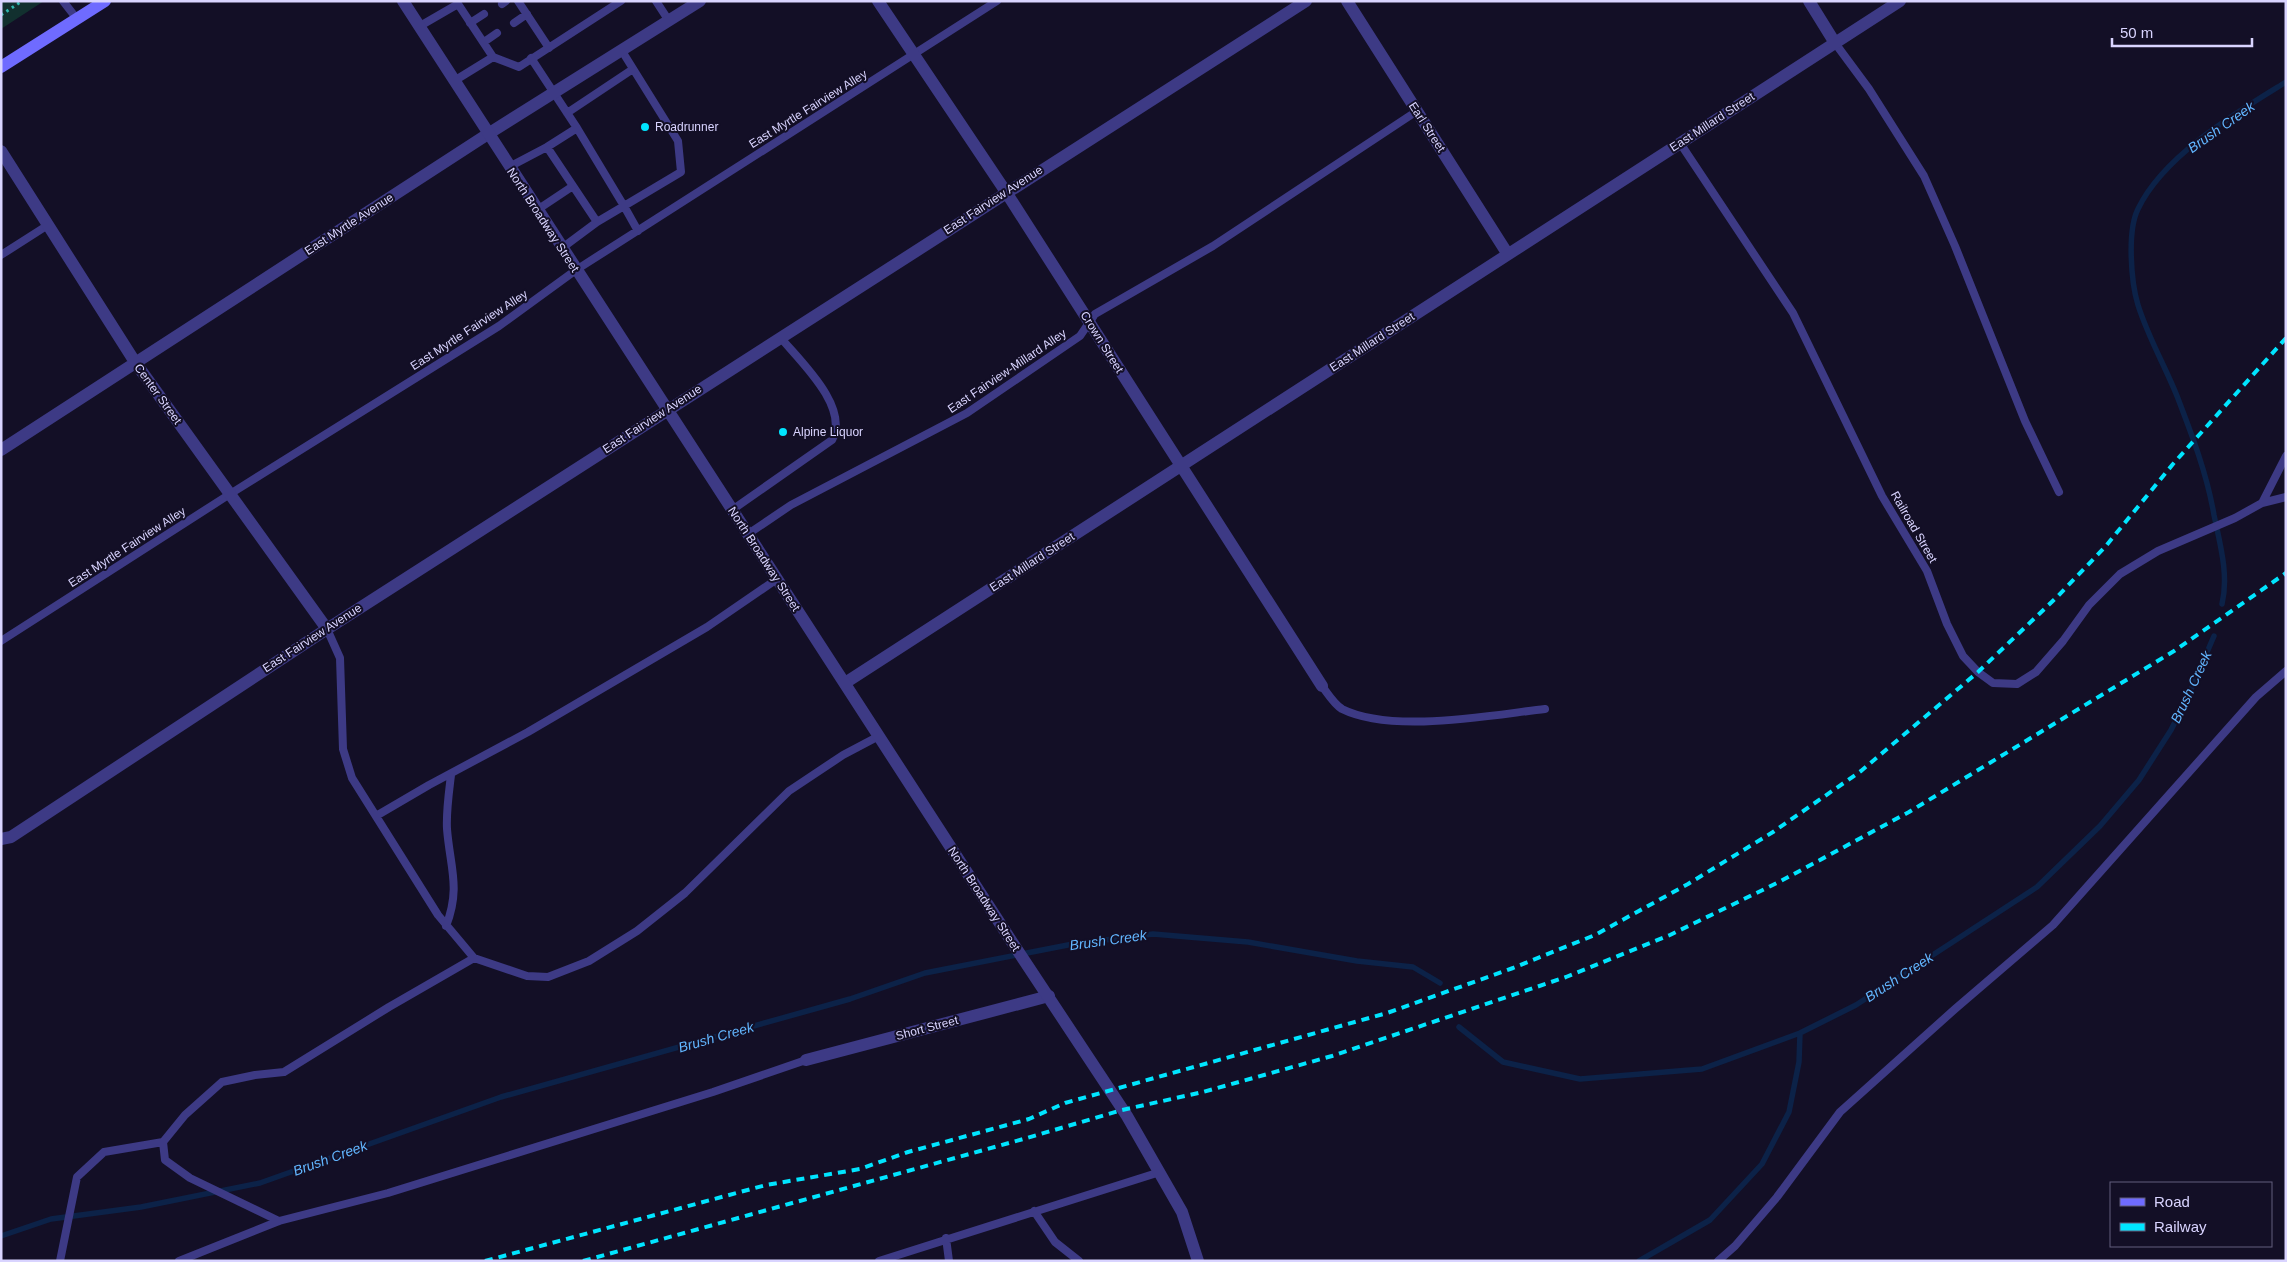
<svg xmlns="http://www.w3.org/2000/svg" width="2287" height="1262" font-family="Arial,sans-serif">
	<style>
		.green { fill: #12302f }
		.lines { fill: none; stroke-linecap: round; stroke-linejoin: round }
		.stream { stroke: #0c2248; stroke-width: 5.5 }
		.path { stroke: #2fb8b0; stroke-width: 3; stroke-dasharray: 2.5 4; stroke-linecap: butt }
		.service { stroke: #3d3a85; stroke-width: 8 }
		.minor { stroke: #3d3a85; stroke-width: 12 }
		.tertiary { stroke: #3d3a85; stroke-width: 12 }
		.secondary { stroke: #6f6bff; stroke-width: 12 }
		.rail { stroke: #00e5ff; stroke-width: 4; stroke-dasharray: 8 6; stroke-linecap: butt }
		.poi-dot { fill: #00e5ff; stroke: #130f26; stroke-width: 2 }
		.labels { text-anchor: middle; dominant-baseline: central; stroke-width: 4; stroke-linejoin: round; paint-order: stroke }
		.street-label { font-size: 12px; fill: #d9d4ff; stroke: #130f26 }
		.poi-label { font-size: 12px; fill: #d9d4ff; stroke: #130f26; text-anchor: start }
		.water-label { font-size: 14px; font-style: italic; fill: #62b6ff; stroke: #130f26 }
	</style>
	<rect width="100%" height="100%" fill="#130f26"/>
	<path class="green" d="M 1,1 L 44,1 L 1,29 Z"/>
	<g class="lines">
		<path class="stream" d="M 2222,604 C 2229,575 2220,544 2214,515 C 2207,474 2192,435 2177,396 C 2165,366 2148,337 2138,305 C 2131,282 2127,231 2138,209 C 2164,155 2236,113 2286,82
			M 1459,1027 L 1503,1062 L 1580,1079 L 1702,1069 L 1800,1033 L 1856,1005 L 2037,887 L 2100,826 L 2139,780 L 2171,730 L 2189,694 L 2214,636
			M 1,1236 L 51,1219 L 141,1207 L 260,1183 L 501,1097 L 850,999 L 925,973 L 1073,944 L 1153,934 L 1248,942 L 1357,961 L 1413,967 L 1440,983
			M 1639,1261 L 1710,1220 L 1762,1164 L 1789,1112 L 1799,1062 L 1800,1033"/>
		<path class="path" d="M 1,2 L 1,1
			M 1,15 L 22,1"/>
		<path class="service" d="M 63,1 L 77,19
			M 518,1 L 549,48
			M 656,1 L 669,21
			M 502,4 L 506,1
			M 470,23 L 484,14
			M 514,23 L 527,14
			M 420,26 L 458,4 L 493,57 L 454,81
			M 484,42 L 497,33
			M 1835,43 L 1869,89 L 1924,176 L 1955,246 L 2025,421 L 2059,492
			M 493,57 L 519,67 L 621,1
			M 531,58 L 577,128
			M 567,113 L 633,69
			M 1680,143 L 1793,313 L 1882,496 L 1927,571 L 1947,624 L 1963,656 L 1978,672 L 1993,683 L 2017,684 L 2036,672 L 2063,641 L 2089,605 L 2120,574 L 2158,551 L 2235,518 L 2262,503 L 2286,497
			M 509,167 L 547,147
			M 537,210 L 573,186
			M 597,222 L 624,206 L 638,231
			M 562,248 L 597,222 L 547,147 L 577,128 L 624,206 L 681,172 L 678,141 L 622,51
			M 1,255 L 48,225
			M 2262,503 L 2286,456
			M 732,510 L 832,440 C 850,407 800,361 780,337
			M 748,534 L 791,505 L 967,413 L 1080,336 L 1095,314 L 1213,246 L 1417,111
			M 327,629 L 340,658 L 343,749 L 352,778 L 438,915 L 474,958 L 527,976 L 548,977 L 589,961 L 637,931 L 685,893 L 789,791 L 843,755 L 879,736
			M 1,641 L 230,494 L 499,326 L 576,270 L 997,1
			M 1322,686 C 1328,694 1334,704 1342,709 C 1392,734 1491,715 1545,709
			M 376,816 L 429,785 L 528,732 L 707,627 L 777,579
			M 446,926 C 461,888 450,867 447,829 C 446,812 449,792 451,775
			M 1034,1211 L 1055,1242 L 1079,1261
			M 279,1221 L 190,1178 L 165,1160 L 163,1142 L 185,1115 L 222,1082 L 255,1075 L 284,1072 L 389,1007 L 474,958
			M 946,1238 L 949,1261
			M 60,1261 L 77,1177 L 104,1152 L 163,1142
			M 179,1261 L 279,1221 L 388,1193 L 713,1092 L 806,1060
			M 879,1261 L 1160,1172
			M 1718,1261 L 1735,1246 L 1777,1197 L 1840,1112 L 1955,1009 L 2053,925 L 2256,697 L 2286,671"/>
		<path class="minor" d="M 878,1 L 1006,192 L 1322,686
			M 1347,1 L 1507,253
			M 1809,1 L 1835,43
			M 1,151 L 135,362 L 327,629
			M 1,450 L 488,134 L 700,1
			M 845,683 L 1900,1
			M 806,1060 L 1049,996"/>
		<path class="tertiary" d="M 403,1 L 1012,942 L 1127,1116 L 1182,1212 L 1198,1261
			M 1,839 L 11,837 L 327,629 L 1306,1"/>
		<path class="secondary" d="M 1,67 L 105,1"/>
		<path class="rail" d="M 485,1261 L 766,1185 L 860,1169 L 908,1152 L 1029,1119 L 1065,1103 L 1387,1013 L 1513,968 L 1595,935 L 1688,884 L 1773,832 L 1861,771 L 1978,672 L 2057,597 L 2105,547 L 2173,464 L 2286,338
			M 583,1261 L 1027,1138 L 1122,1110 L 1203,1092 L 1332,1056 L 1566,977 L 1670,935 L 1779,882 L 1909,812 L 2174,651 L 2286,573"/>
	</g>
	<g class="poi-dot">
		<circle cx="645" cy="127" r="5"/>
		<circle cx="783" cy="432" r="5"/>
	</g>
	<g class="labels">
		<g class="street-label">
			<text transform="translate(808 109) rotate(-32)">East Myrtle Fairview Alley</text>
			<text transform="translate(1712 122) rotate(-33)">East Millard Street</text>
			<text transform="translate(1427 127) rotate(57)">Earl Street</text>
			<text transform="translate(993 200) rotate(-33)">East Fairview Avenue</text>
			<text transform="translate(543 220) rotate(57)">North Broadway Street</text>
			<text transform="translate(349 224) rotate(-33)">East Myrtle Avenue</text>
			<text transform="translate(469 330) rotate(-33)">East Myrtle Fairview Alley</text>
			<text transform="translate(1102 342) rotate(58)">Crown Street</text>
			<text transform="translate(1372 342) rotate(-33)">East Millard Street</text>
			<text transform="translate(1007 371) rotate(-34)">East Fairview-Millard Alley</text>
			<text transform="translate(158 394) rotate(54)">Center Street</text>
			<text transform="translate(652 419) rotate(-33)">East Fairview Avenue</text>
			<text transform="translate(1914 527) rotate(60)">Railroad Street</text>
			<text transform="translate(127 547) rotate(-33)">East Myrtle Fairview Alley</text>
			<text transform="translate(764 559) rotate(57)">North Broadway Street</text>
			<text transform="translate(1032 562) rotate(-33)">East Millard Street</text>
			<text transform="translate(312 638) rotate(-33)">East Fairview Avenue</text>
			<text transform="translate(984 899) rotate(57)">North Broadway Street</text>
			<text transform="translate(927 1028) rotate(-15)">Short Street</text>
		</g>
		<g class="poi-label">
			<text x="655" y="127">Roadrunner</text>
			<text x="793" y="432">Alpine Liquor</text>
		</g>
		<g class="water-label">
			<text transform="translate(2221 127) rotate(-35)">Brush Creek</text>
			<text transform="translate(2191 687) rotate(-65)">Brush Creek</text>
			<text transform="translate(1108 940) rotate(-8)">Brush Creek</text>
			<text transform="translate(1899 977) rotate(-33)">Brush Creek</text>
			<text transform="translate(716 1037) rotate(-16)">Brush Creek</text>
			<text transform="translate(330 1158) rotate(-20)">Brush Creek</text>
		</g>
	</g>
	<rect width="2287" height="1262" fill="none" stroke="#d9d4ff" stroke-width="5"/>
	<rect x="2110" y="1182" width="162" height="65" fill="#130f26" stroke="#625e7d"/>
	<rect x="2120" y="1198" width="25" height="8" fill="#6f6bff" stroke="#625e7d"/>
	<text x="2154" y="1207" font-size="15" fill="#d9d4ff">Road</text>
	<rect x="2120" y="1223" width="25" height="8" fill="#00e5ff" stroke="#625e7d"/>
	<text x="2154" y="1232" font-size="15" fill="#d9d4ff">Railway</text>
	<path d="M2112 38v8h140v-8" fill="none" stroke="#d9d4ff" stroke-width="2.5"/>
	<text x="2120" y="38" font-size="15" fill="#d9d4ff" stroke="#130f26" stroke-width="4" paint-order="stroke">50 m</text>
</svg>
